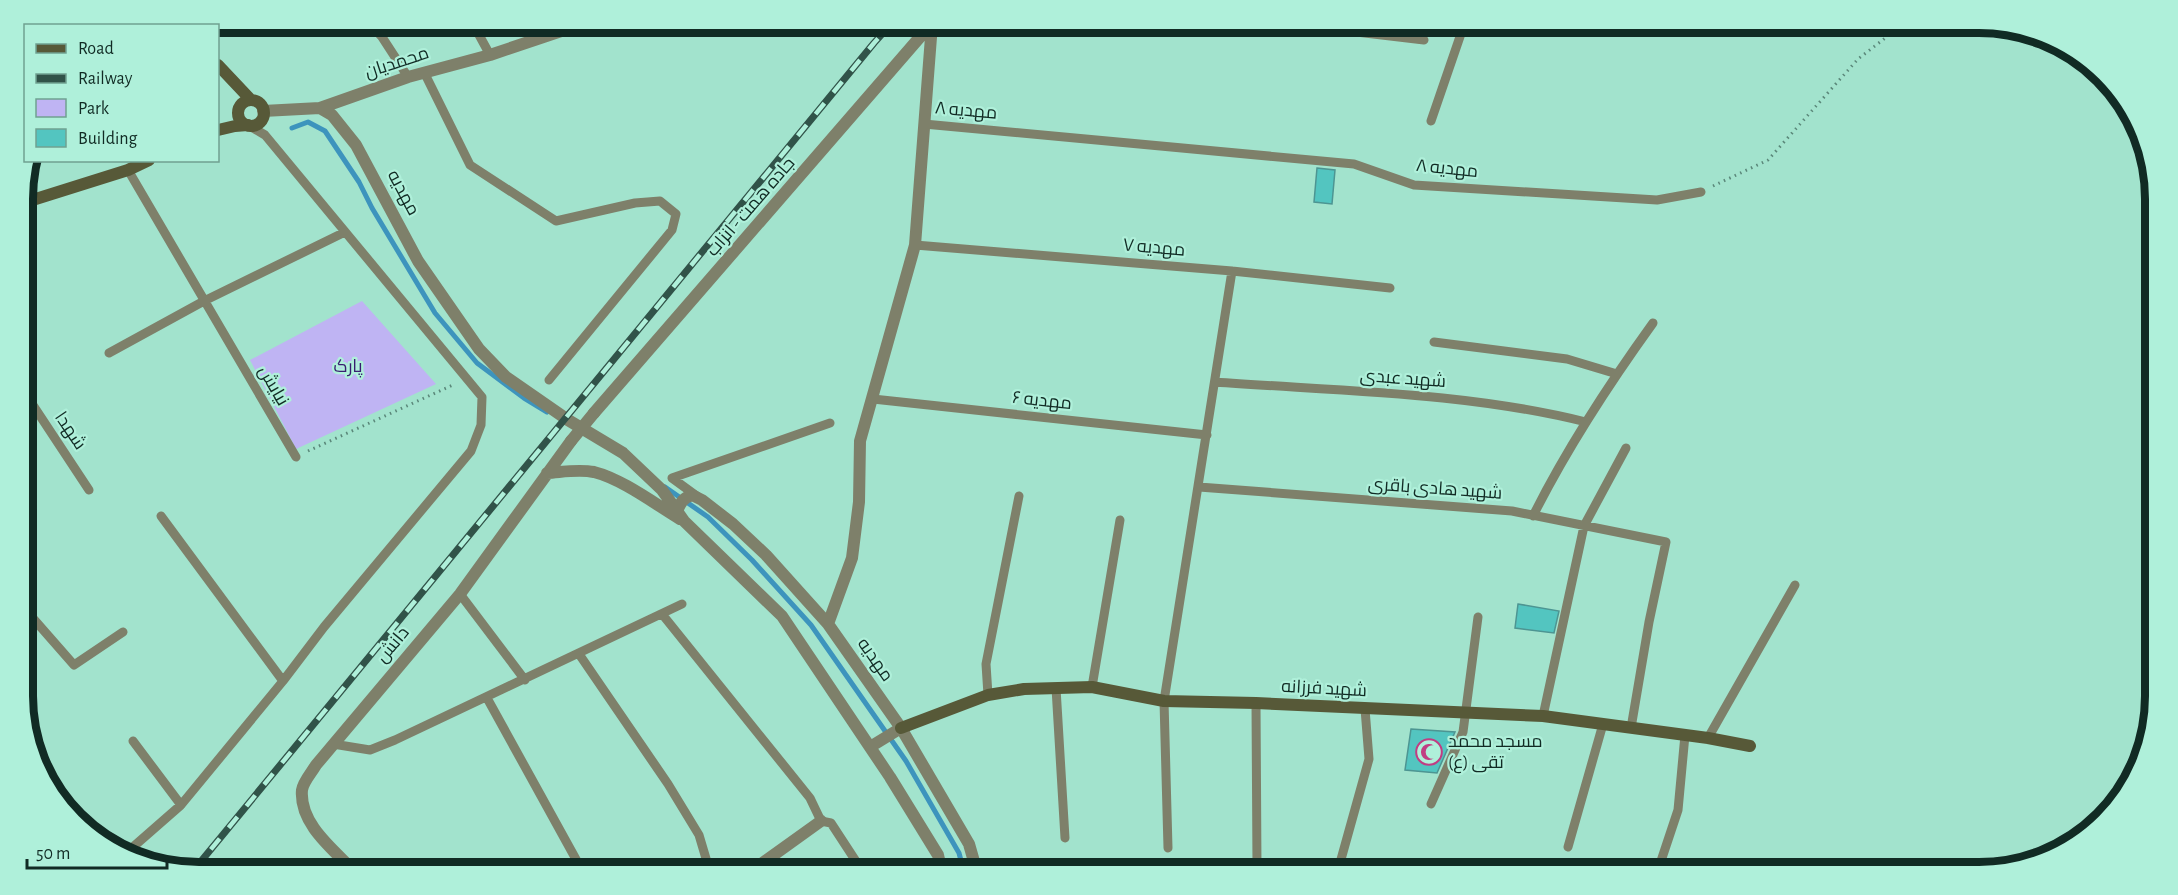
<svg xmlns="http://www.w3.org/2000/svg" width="2178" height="895" font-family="'Alegreya Sans',Cairo,sans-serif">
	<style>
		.green { fill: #bfb4f3 }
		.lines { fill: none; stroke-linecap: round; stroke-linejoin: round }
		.stream { stroke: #3d94bd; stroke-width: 5 }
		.building { fill: #53c5c0; stroke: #4d9592; stroke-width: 1.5 }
		.path { stroke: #5a8779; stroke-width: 3; stroke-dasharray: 1.5 4.5; stroke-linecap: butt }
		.lane { stroke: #7e806a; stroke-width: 9 }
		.street { stroke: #7e806a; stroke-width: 12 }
		.secondary { stroke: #575938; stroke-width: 12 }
		.rail-casing { stroke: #315349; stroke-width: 7 }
		.rail { stroke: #aff0da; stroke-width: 4.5; stroke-dasharray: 14; stroke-linecap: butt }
		.street-bridge { stroke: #7e806a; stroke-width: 12 }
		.labels { text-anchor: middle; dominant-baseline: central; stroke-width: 4.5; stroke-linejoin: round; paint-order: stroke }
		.street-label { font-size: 18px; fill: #112b24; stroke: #aff0da }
		.park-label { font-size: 18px; fill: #381e70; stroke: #aff0da }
		.poi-label { font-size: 18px; fill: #112b24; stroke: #aff0da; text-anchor: start }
		.rim { fill: none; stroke: #112b24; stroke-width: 8 }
	</style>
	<rect width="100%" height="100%" fill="#a2e3cd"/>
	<path class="green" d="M 362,301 L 436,384 L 296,449 L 250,360 Z"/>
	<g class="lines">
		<path class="stream" d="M 292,128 L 308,122 L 325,131 L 359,182 L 372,208 L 435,313 L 477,363 L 524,398 L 547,412
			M 665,487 L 708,517 L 752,560 L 811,625 L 906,761 L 959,853 L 964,872"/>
	</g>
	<path class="building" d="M 1317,168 L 1335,170 L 1332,204 L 1314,202 Z
		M 1518,604 L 1559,611 L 1554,633 L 1515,628 Z
		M 1411,729 L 1455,732 L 1437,773 L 1405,770 Z"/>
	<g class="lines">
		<path class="path" d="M 1713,186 L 1768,160 L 1858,59 L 1906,22
			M 308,451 L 455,384"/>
		<path class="lane" d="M 368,22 L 382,37 L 408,77
			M 472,22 L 490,55
			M 1272,22 L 1424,40
			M 424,72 L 470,165 L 556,221 L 635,203 L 660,201 L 676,214 L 672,230 L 549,380
			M 1431,121 L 1465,22
			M 924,124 L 1354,164 L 1414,185 L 1657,200 L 1701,192
			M 128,170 L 296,457
			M 915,245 L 1232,271 L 1390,288
			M 1434,342 L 1567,359 L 1617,374
			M 109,353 L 204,301 L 345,232
			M 1215,382 C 1338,391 1466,392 1586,422
			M 23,390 L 89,490
			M 873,399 L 1207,435
			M 1199,487 L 1512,511 L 1666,542 L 1649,622 L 1631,728
			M 698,497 L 672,478 L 830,423
			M 161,516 L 283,681
			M 1533,516 C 1567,448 1609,384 1653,323
			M 460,594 L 525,680
			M 24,608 L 74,665 L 123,632
			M 662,614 L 810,798 L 821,821 L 831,823 L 863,872
			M 579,654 L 668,784 L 699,835 L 710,872
			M 1092,687 L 1120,520
			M 1056,688 L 1065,838
			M 988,695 L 986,664 L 1019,496
			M 487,698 L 583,872
			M 1256,703 L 1257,867
			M 1543,716 L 1584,526 L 1626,448
			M 1708,738 L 1795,585
			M 133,741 L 181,805
			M 333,744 L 370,750 L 395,740 L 682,604
			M 1431,804 L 1463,732 L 1478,617
			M 1568,847 L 1603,724
			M 1168,848 L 1164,701 L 1232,271
			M 125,854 L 181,805 L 283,681 L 324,627 L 471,451 L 481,425 L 482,397 L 265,135 L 248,125
			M 1340,863 L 1369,759 L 1365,709
			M 1661,872 L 1661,861 L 1678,810 L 1685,735"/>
		<path class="street" d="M 320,108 L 408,77 L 490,55 L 588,22
			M 263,111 L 320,108 L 332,115 L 356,145 L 418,261 L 479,349 L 506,377 L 568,420 L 623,453 L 662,490 L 677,511
			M 594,413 L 933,22
			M 547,473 C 563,472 579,469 594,472 C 622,479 655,504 680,519
			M 828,624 L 852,558 L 859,502 L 860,441 L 915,245 L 932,24
			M 870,747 L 901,728
			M 355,872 C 334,850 299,824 302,790 C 303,782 312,772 316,765 L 460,594 L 571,441
			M 750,872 L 821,821
			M 942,872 L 938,855 L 890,777 L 782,616 L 684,521 L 677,511 C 681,502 683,498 692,495 L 702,500 L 733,524 L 766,555 L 828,624 L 901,728 L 969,844 L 977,872"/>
		<path class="secondary" d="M 218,65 L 251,100
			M238 113a13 13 0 1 1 26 0a13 13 0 1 1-26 0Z
			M 218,130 L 235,126 L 248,125
			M 23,203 L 128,170 L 149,160
			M 901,728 L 988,695 L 1024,689 L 1092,687 L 1164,701 L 1256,703 L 1543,716 L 1708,738 L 1750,746"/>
		<g class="rail-casing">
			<path id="rail" d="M 193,871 L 874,43 L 893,22"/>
		</g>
		<use href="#rail" class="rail"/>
		<path class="street-bridge" d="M 571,441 L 594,413"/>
	</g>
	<defs>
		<g id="mosque-ring" transform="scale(1.35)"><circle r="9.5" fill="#aff0da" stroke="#c13d83" stroke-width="1.5"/><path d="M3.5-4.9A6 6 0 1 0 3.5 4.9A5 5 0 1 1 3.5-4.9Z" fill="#c13d83"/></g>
	</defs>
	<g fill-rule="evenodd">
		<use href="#mosque-ring" x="1429" y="752"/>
	</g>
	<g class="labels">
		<g class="street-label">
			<text transform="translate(397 63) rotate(-18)">محمدیان</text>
			<text transform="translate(966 111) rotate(5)">مهدیه ۸</text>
			<text transform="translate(1447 169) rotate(6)">مهدیه ۸</text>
			<text transform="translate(403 193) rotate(62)">مهدیه</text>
			<text transform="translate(751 207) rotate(-49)">جاده همت - انزاب</text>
			<text transform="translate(1154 248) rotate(5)">مهدیه ۷</text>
			<text transform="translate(1403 379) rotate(4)">شهید عبدی</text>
			<text transform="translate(273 386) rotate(60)">نیایش</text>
			<text transform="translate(1042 401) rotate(6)">مهدیه ۶</text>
			<text transform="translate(70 431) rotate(56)">شهدا</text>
			<text transform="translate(1435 489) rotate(4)">شهید هادی باقری</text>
			<text transform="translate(393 645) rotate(-50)">دانش</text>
			<text transform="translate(875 660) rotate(55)">مهدیه</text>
			<text transform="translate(1324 689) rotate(3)">شهید فرزانه</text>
		</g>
		<g class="park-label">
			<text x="348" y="367">پارک</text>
		</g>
		<g class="poi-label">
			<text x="1448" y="742">مسجد محمد<tspan x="1448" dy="21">تقی (ع)</tspan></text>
		</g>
	</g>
	<path d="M0 0H2178V895H0ZM199 33H1979A166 166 0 0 1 2145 199V696A166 166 0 0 1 1979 862H199A166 166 0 0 1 33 696V199A166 166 0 0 1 199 33Z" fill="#aff0da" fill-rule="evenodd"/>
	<path class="rim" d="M199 33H1979A166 166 0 0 1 2145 199V696A166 166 0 0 1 1979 862H199A166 166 0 0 1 33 696V199A166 166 0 0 1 199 33Z"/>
	<rect x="24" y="24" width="195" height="138" fill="#aff0da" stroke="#70a191" stroke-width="1.5"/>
	<rect x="36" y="44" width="30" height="9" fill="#575938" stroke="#70a191" stroke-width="1.5"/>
	<text x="78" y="54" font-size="18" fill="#112b24">Road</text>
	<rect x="36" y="74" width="30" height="9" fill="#315349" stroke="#70a191" stroke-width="1.5"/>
	<text x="78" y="84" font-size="18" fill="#112b24">Railway</text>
	<rect x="36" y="99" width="30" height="18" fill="#bfb4f3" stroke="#70a191" stroke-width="1.5"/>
	<text x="78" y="114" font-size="18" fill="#112b24">Park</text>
	<rect x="36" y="129" width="30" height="18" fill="#53c5c0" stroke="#70a191" stroke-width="1.5"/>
	<text x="78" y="144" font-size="18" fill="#112b24">Building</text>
	<path d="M27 859v9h140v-9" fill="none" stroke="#112b24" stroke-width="3"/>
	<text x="36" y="859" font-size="18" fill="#112b24" stroke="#aff0da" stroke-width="4.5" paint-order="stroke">50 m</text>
</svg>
